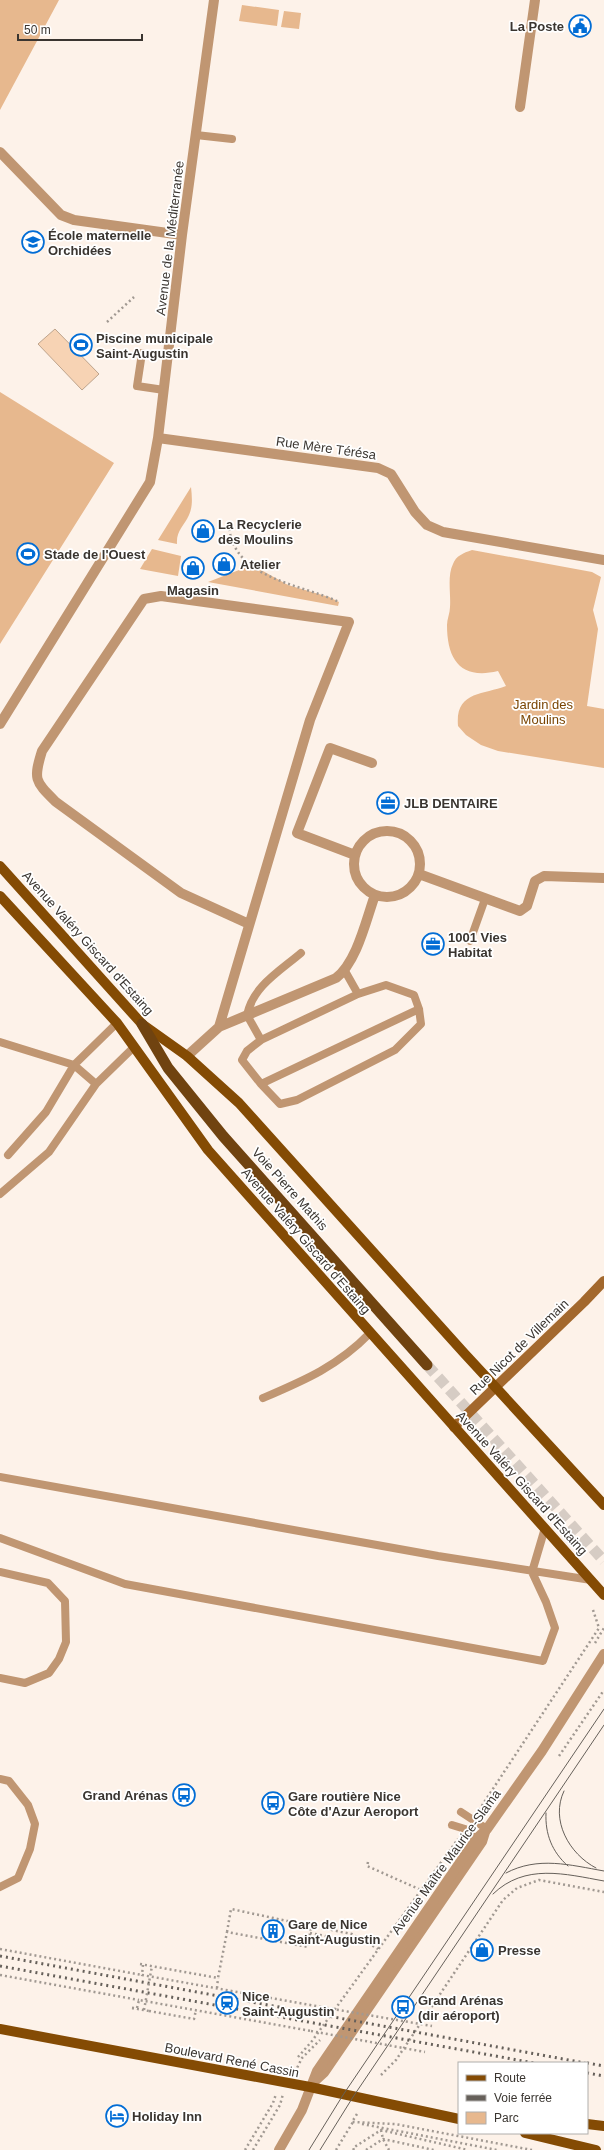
<svg xmlns="http://www.w3.org/2000/svg" width="604" height="2150" font-family="Arial,sans-serif">
	<style>
		.green { fill: #e7b88e }
		.water { fill: #f7d3b4; stroke: #bea48c }
		.lines { fill: none; stroke-linecap: round; stroke-linejoin: round }
		.trunk-tunnel { stroke: #d6ccc4; stroke-width: 11; stroke-dasharray: 11 5.5; stroke-linecap: butt }
		.path { stroke: #a19992; stroke-width: 2.5; stroke-dasharray: 2 3; stroke-linecap: butt }
		.service { stroke: #c09672; stroke-width: 8 }
		.minor { stroke: #c09672; stroke-width: 10 }
		.secondary { stroke: #a3682d; stroke-width: 10 }
		.primary { stroke: #844b04; stroke-width: 10 }
		.trunk { stroke: #704310; stroke-width: 11 }
		.tram { stroke: #66605a; stroke-width: 1 }
		.rail { stroke: #66605a; stroke-width: 3; stroke-dasharray: 2 4; stroke-linecap: butt }
		.path-bridge { stroke: #a19992; stroke-width: 2.5; stroke-dasharray: 2 3; stroke-linecap: butt }
		.labels { text-anchor: middle; dominant-baseline: central; stroke-width: 3.5; stroke-linejoin: round; paint-order: stroke }
		.poi-label { font-size: 13px; font-weight: bold; fill: #3a3530; stroke: #fff; text-anchor: start }
		.street-label { font-size: 13px; fill: #3a3530; stroke: #fff }
		.park-label { font-size: 13px; fill: #7a4503; stroke: #fff }
	</style>
	<rect width="100%" height="100%" fill="#fdf2e9"/>
	<path class="green" d="M 0,0 L 59,0 L 0,110 Z
		M 242,5 L 279,10 L 277,26 L 239,21 Z
		M 284,11 L 301,13 L 299,29 L 281,27 Z
		M 0,392 L 114,463 L 0,644 Z
		M 191,487 C 192,497 193,506 189,515 C 184,526 176,531 177,544 L 158,540 Z
		M 152,549 L 181,556 L 178,576 L 140,569 Z
		M 472,550 L 592,572 L 601,577 L 593,610 L 598,629 L 587,706 L 604,709 L 604,768 L 498,751 L 481,745 L 466,735 L 458,726 C 455,691 483,695 506,686 L 498,671 C 461,680 447,660 447,625 C 447,619 450,613 450,607 C 451,594 447,576 453,564 C 456,556 463,553 472,550 Z
		M 252,565 L 288,585 L 329,597 L 339,602 L 338,606 L 208,582 Z"/>
	<path class="water" d="M 55,329 L 99,374 L 82,390 L 38,344 Z"/>
	<g class="lines">
		<path class="trunk-tunnel" d="M 427,1365 L 604,1561"/>
		<path class="path" d="M 107,322 L 134,297
			M 229,524 C 231,579 302,584 339,602
			M 595,1643 L 604,1628
			M 559,1756 L 604,1690
			M 479,1810 L 599,1628 L 593,1610
			M 368,1862 L 367,1866 L 421,1890
			M 227,1932 L 231,1909 L 311,1926
			M 310,1933 L 346,1940 L 363,1939
			M 0,1949 L 142,1975
			M 140,1964 L 218,1978 L 227,1932 L 308,1947 L 311,1926 L 352,1934 L 378,1949
			M 143,1965 L 142,1975 L 327,2008
			M 0,1975 L 139,2000
			M 217,1988 L 218,1978
			M 132,2008 L 137,2008 L 139,2000 L 311,2031
			M 149,2011 L 194,2019 L 196,2010
			M 298,2057 L 312,2041 L 458,1839
			M 295,2072 L 302,2058 L 320,2040
			M 381,2075 L 396,2060 L 503,1900 L 517,1888 L 539,1880 L 604,1892
			M 357,2114 L 352,2122 L 395,2124 L 532,2150
			M 362,2124 L 497,2150
			M 381,2130 L 383,2139 L 389,2150
			M 245,2150 L 273,2103 L 276,2094
			M 253,2150 L 280,2105 L 283,2094
			M 336,2150 L 353,2122
			M 354,2150 L 353,2148 L 381,2130 L 468,2150
			M 366,2150 L 383,2139 L 434,2150"/>
		<path class="service" d="M 196,135 L 232,139
			M 142,353 L 137,386 L 164,390
			M 470,941 L 485,899
			M 345,971 L 358,994
			M 261,1040 L 358,994 L 386,985 L 414,995 L 419,1009 L 421,1024 L 395,1050 L 297,1100 L 280,1104 L 261,1084 L 242,1060 L 247,1051 L 261,1040 L 247,1015 C 253,986 280,971 301,953
			M 0,1042 L 74,1065 L 96,1084
			M 261,1084 L 419,1009
			M 8,1155 L 46,1112 L 74,1065 L 117,1023
			M 0,1194 L 49,1152 L 96,1084 L 133,1048
			M 263,1398 C 305,1380 338,1366 370,1333
			M 0,1477 L 438,1556 L 591,1580
			M 0,1538 L 125,1584 L 543,1661 L 555,1628 L 546,1602 L 532,1572 L 545,1528
			M 0,1572 L 48,1583 L 65,1601 L 66,1642 L 59,1659 L 49,1673 L 25,1683 L 0,1678
			M 0,1779 L 9,1781 L 28,1805 L 35,1824 L 30,1849 L 18,1878 L 0,1887
			M 452,1825 L 465,1829 L 476,1839
			M 313,2084 L 325,2073 L 483,1842 L 487,1829 L 461,1812"/>
		<path class="minor" d="M 520,107 L 535,0
			M 0,152 L 61,215 L 74,220 L 182,235
			M 158,438 L 378,468 L 391,474 L 415,512 L 427,525 L 443,532 L 604,560
			M 0,724 L 150,482 L 158,438 L 182,235 L 214,0
			M354 864a33 33 0 1 1 66 0a33 33 0 1 1-66 0Z
			M 355,855 L 297,833 L 330,748 L 372,763
			M 419,874 L 520,911 L 527,906 L 535,881 L 544,876 L 604,878
			M 219,1027 L 336,978 C 357,962 366,920 375,895
			M 187,1056 L 219,1027 L 310,720 L 349,622 L 161,596 L 144,599 L 42,751 C 33,780 35,781 56,802 L 181,893 L 249,924
			M 279,2150 L 302,2110 L 317,2071 L 476,1839 L 487,1829 L 542,1751 L 604,1654"/>
		<path class="secondary" d="M 454,1427 L 584,1302 L 604,1281"/>
		<path class="primary" d="M 0,866 L 142,1024 L 187,1056 L 239,1103 L 464,1353 L 604,1505
			M 0,896 L 117,1023 L 208,1150 L 604,1595
			M 0,2029 L 310,2087 L 459,2119
			M 587,2124 L 604,2126
			M 525,2133 L 596,2150"/>
		<path class="trunk" d="M 142,1024 L 168,1068 L 223,1136 L 427,1365"/>
		<path class="tram" d="M 564,1791 C 550,1820 569,1854 596,1868
			M 546,1813 C 545,1834 552,1852 568,1866
			M 506,1873 C 538,1856 570,1865 604,1871
			M 493,1894 C 525,1863 565,1874 604,1881
			M 309,2150 L 343,2095 L 604,1709
			M 320,2150 L 353,2097 L 604,1725"/>
		<path class="rail" d="M 0,1956 L 585,2063
			M 0,1966 L 534,2063
			M 587,2063 L 604,2066
			M 587,2073 L 604,2076"/>
		<path class="path-bridge" d="M 132,2008 L 149,2011
			M 327,2008 L 432,2026
			M 144,2010 L 152,1966
			M 311,2031 L 425,2052"/>
	</g>
	<defs>
		<g id="civic-ring" transform="scale(1.15)"><circle r="9.5" fill="#fff" stroke="#026dd5" stroke-width="1.5"/><path d="M-.6-6.5H3V-4.5H.6V-3L4-1V1h2V6H-6V1h2V-1L-.6-3ZM-1.2 2.5V6h2.4V2.5Z" fill="#026dd5"/></g>
		<g id="school-ring" transform="scale(1.15)"><circle r="9.5" fill="#fff" stroke="#026dd5" stroke-width="1.5"/><path d="M0-5L7-2L0 1L-7-2ZM-4 1L0 2.5L4 1V4Q0 6-4 4Z" fill="#026dd5"/></g>
		<g id="stadium-ring" transform="scale(1.15)"><circle r="9.5" fill="#fff" stroke="#026dd5" stroke-width="1.5"/><path d="M0-5a6.5 5 0 1 0 0 10a6.5 5 0 1 0 0-10ZM-3.5-1.8h7v3.6h-7Z" fill="#026dd5"/></g>
		<g id="shop-ring" transform="scale(1.15)"><circle r="9.5" fill="#fff" stroke="#026dd5" stroke-width="1.5"/><path d="M-5-2.5h2.3a2.7 3.5 0 0 1 5.4 0H5L5.5 6h-11ZM-1.5-2.5h3a1.5 2.3 0 0 0-3 0Z" fill="#026dd5"/></g>
		<g id="office-ring" transform="scale(1.15)"><circle r="9.5" fill="#fff" stroke="#026dd5" stroke-width="1.5"/><path d="M-6-3h4V-5.5h4V-3h4V5H-6ZM-1-4.5V-3h2v-1.5ZM-6 0V1H6V0Z" fill="#026dd5"/></g>
		<g id="bus-ring" transform="scale(1.15)"><circle r="9.5" fill="#fff" stroke="#026dd5" stroke-width="1.5"/><path d="M-5-6H5V4H4V6H2V4H-2V6H-4V4H-5ZM-3.5-4V0h7V-4ZM-3.5 1.2v1.5H-2V1.2ZM2 1.2v1.5H3.5V1.2Z" fill="#026dd5"/></g>
		<g id="building-ring" transform="scale(1.15)"><circle r="9.5" fill="#fff" stroke="#026dd5" stroke-width="1.5"/><path d="M-4-6H4V6H1V3H-1V6H-4ZM-2.5-4.3h1.7v1.8h-1.7ZM.8-4.3h1.7v1.8H.8ZM-2.5-1h1.7V.8h-1.7ZM.8-1h1.7V.8H.8Z" fill="#026dd5"/></g>
		<g id="station-ring" transform="scale(1.15)"><circle r="9.5" fill="#fff" stroke="#026dd5" stroke-width="1.5"/><path d="M-3-6H3Q5-6 5-4V2Q5 4 3 4L4.5 6H3L1.5 4h-3L-3 6H-4.5L-3 4Q-5 4-5 2V-4Q-5-6-3-6ZM-3.5-4v3h7v-3ZM-3.5 1v1.5H-2V1ZM2 1v1.5H3.5V1Z" fill="#026dd5"/></g>
		<g id="hotel-ring" transform="scale(1.15)"><circle r="9.5" fill="#fff" stroke="#026dd5" stroke-width="1.5"/><path d="M-6-4.5h1.5V1H6V5H4.5V3h-9V5H-6ZM-4 0a1.8 1.8 0 1 1 3.6 0ZM.5 0V-2.5h3Q6-2.5 6 0Z" fill="#026dd5"/></g>
	</defs>
	<g fill-rule="evenodd">
		<use href="#civic-ring" x="580" y="26"/>
		<use href="#school-ring" x="33" y="242"/>
		<use href="#stadium-ring" x="81" y="345"/>
		<use href="#shop-ring" x="203" y="531"/>
		<use href="#stadium-ring" x="28" y="554"/>
		<use href="#shop-ring" x="224" y="564"/>
		<use href="#shop-ring" x="193" y="568"/>
		<use href="#office-ring" x="388" y="803"/>
		<use href="#office-ring" x="433" y="944"/>
		<use href="#bus-ring" x="184" y="1795"/>
		<use href="#bus-ring" x="273" y="1803"/>
		<use href="#building-ring" x="273" y="1931"/>
		<use href="#shop-ring" x="482" y="1950"/>
		<use href="#station-ring" x="227" y="2003"/>
		<use href="#bus-ring" x="403" y="2007"/>
		<use href="#hotel-ring" x="117" y="2116"/>
	</g>
	<g class="labels">
		<g class="poi-label">
			<text x="564" y="26" text-anchor="end">La Poste</text>
			<text x="48" y="235">École maternelle<tspan x="48" dy="15">Orchidées</tspan></text>
			<text x="96" y="338">Piscine municipale<tspan x="96" dy="15">Saint-Augustin</tspan></text>
			<text x="218" y="524">La Recyclerie<tspan x="218" dy="15">des Moulins</tspan></text>
			<text x="44" y="554">Stade de l'Ouest</text>
			<text x="240" y="564">Atelier</text>
			<text x="193" y="590" text-anchor="middle">Magasin</text>
			<text x="404" y="803">JLB DENTAIRE</text>
			<text x="448" y="937">1001 Vies<tspan x="448" dy="15">Habitat</tspan></text>
			<text x="168" y="1795" text-anchor="end">Grand Arénas</text>
			<text x="288" y="1796">Gare routière Nice<tspan x="288" dy="15">Côte d'Azur Aeroport</tspan></text>
			<text x="288" y="1924">Gare de Nice<tspan x="288" dy="15">Saint-Augustin</tspan></text>
			<text x="498" y="1950">Presse</text>
			<text x="242" y="1996">Nice<tspan x="242" dy="15">Saint-Augustin</tspan></text>
			<text x="418" y="2000">Grand Arénas<tspan x="418" dy="15">(dir aéroport)</tspan></text>
			<text x="132" y="2116">Holiday Inn</text>
		</g>
		<g class="street-label">
			<text transform="translate(170 238) rotate(-83)">Avenue de la Méditerranée</text>
			<text transform="translate(326 448) rotate(8)">Rue Mère Térésa</text>
			<text transform="translate(88 943) rotate(48)">Avenue Valéry Giscard d'Estaing</text>
			<text transform="translate(290 1189) rotate(48)">Voie Pierre Mathis</text>
			<text transform="translate(306 1241) rotate(49)">Avenue Valéry Giscard d'Estaing</text>
			<text transform="translate(519 1347) rotate(-44)">Rue Nicot de Villemain</text>
			<text transform="translate(522 1483) rotate(48)">Avenue Valéry Giscard d'Estaing</text>
			<text transform="translate(446 1862) rotate(-54)">Avenue Maître Maurice-Slama</text>
			<text transform="translate(232 2060) rotate(11)">Boulevard René Cassin</text>
		</g>
		<g class="park-label">
			<text x="543" y="704">Jardin des<tspan x="543" dy="15">Moulins</tspan></text>
		</g>
	</g>
	<rect x="458" y="2062" width="130" height="72" fill="#ffffff" stroke="#b0aeac"/>
	<rect x="466" y="2075" width="20" height="6" fill="#844b04" stroke="#b0aeac"/>
	<text x="494" y="2082" font-size="12" fill="#3a3530">Route</text>
	<rect x="466" y="2095" width="20" height="6" fill="#66605a" stroke="#b0aeac"/>
	<text x="494" y="2102" font-size="12" fill="#3a3530">Voie ferrée</text>
	<rect x="466" y="2112" width="20" height="12" fill="#e7b88e" stroke="#b0aeac"/>
	<text x="494" y="2122" font-size="12" fill="#3a3530">Parc</text>
	<path d="M18 34v6h124v-6" fill="none" stroke="#3a3530" stroke-width="2"/>
	<text x="24" y="34" font-size="12" fill="#3a3530" stroke="#ffffff" stroke-width="3" paint-order="stroke">50 m</text>
</svg>
